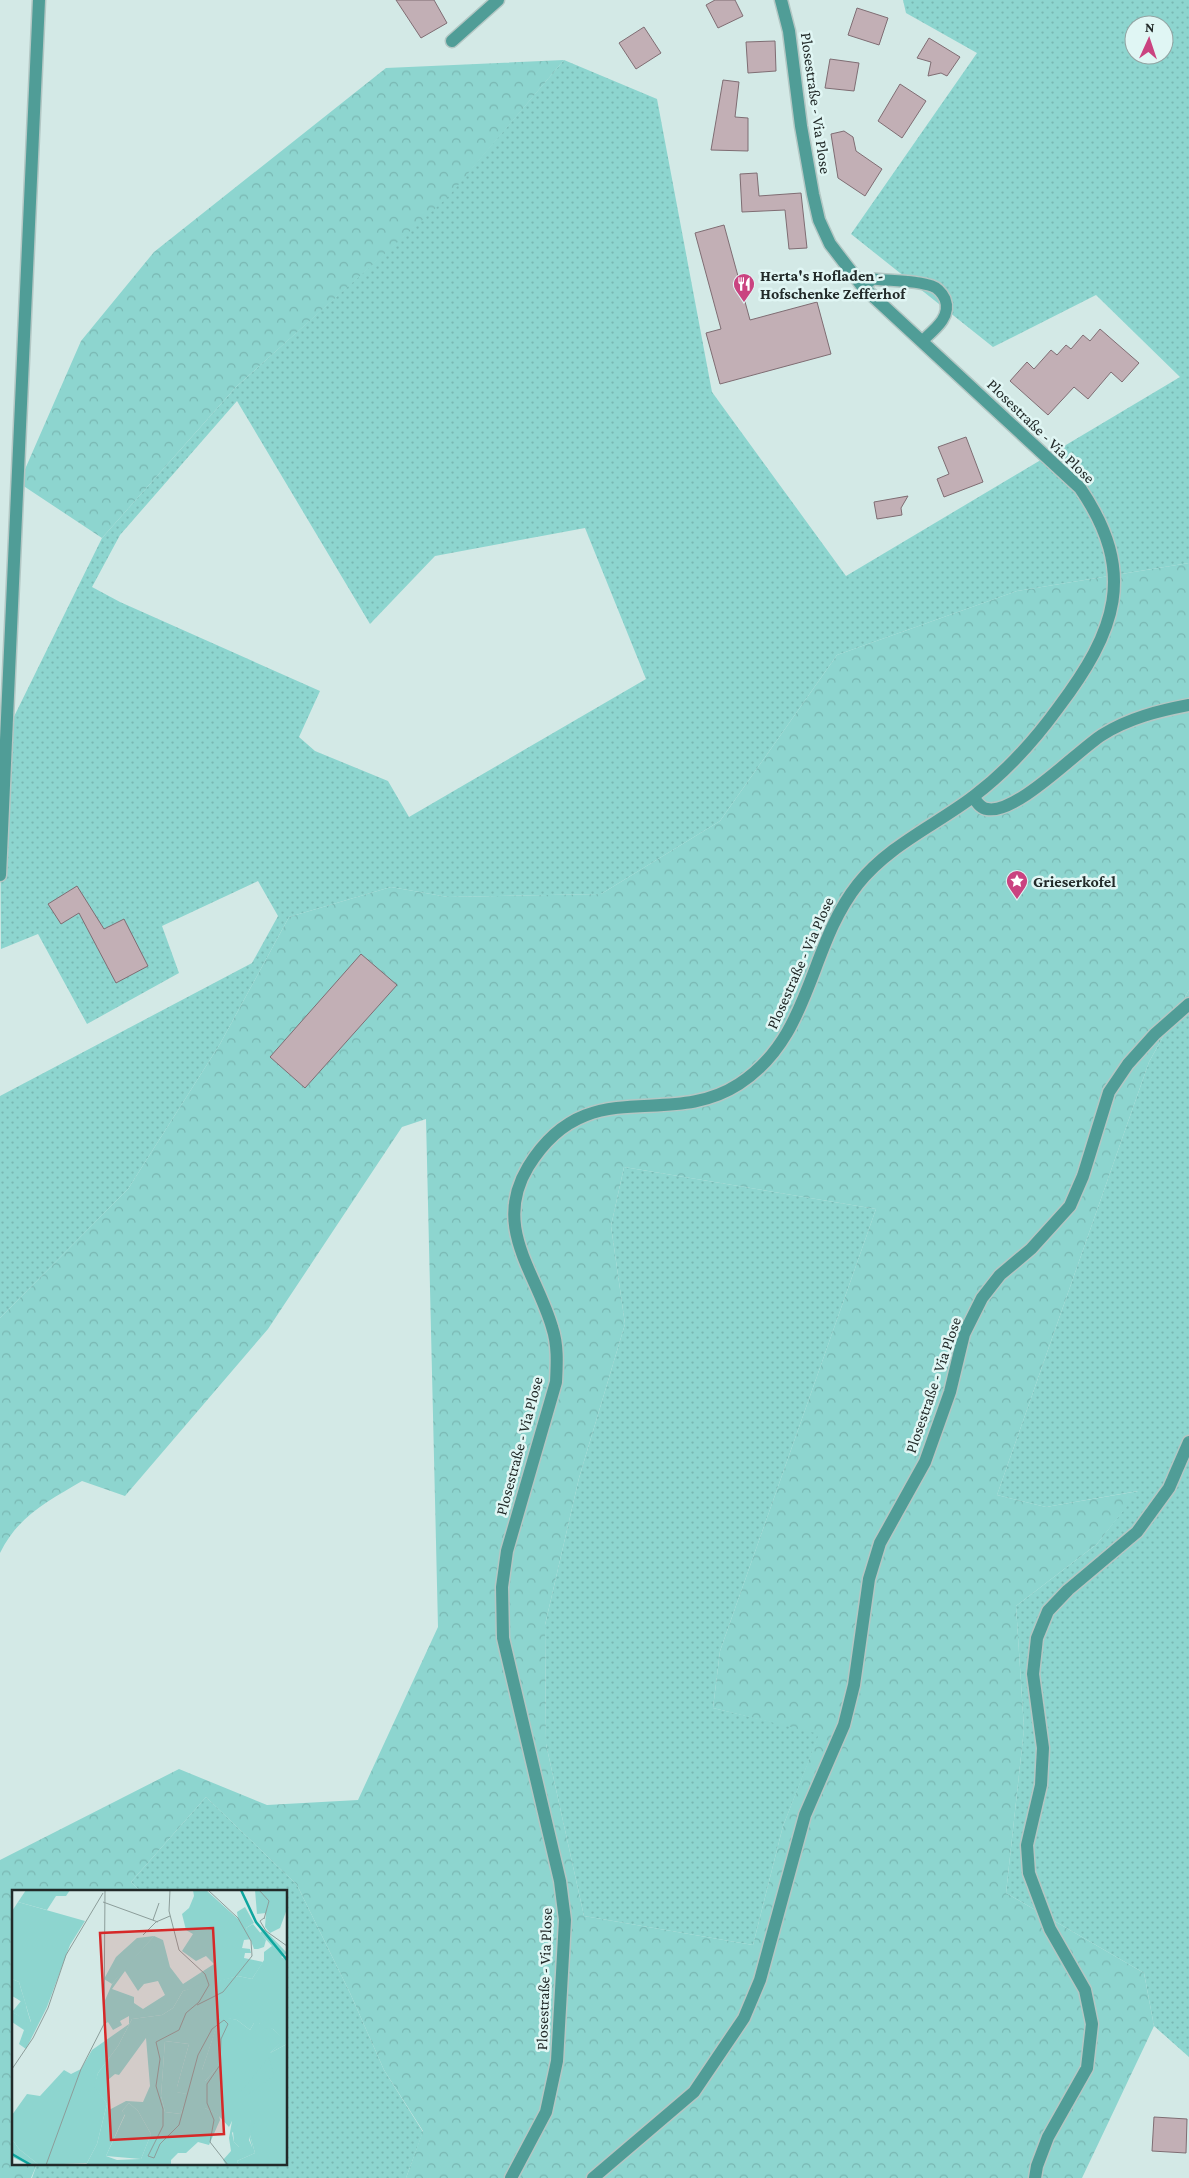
<svg xmlns="http://www.w3.org/2000/svg" width="1189" height="2178" font-family="'Crimson Pro',serif">
	<style>
		.grass { fill: url(#grass-dots); fill-rule: evenodd }
		.forest { fill: url(#forest-crowns); fill-rule: evenodd }
		.building { fill: #c2afb5; stroke: #7f6d73 }
		.lines { fill: none; stroke-linecap: round; stroke-linejoin: round }
		.service-casing { stroke: #b3c7c4; stroke-width: 14 }
		.minor-casing { stroke: #b3c7c4; stroke-width: 15 }
		.tertiary-casing { stroke: #b3c7c4; stroke-width: 15 }
		.service { stroke: #509d97; stroke-width: 11 }
		.minor { stroke: #509d97; stroke-width: 12 }
		.tertiary { stroke: #509d97; stroke-width: 12 }
		.labels { text-anchor: middle; dominant-baseline: central; stroke-width: 5; stroke-linejoin: round; paint-order: stroke }
		.street-label { font-size: 16px; fill: #222a29; stroke: #e0f6f4 }
		.poi-label { font-size: 16px; font-weight: bold; fill: #222a29; stroke: #e0f6f4; text-anchor: start }
		.inset-river { fill: none; stroke: #0ea69f; stroke-width: 2.5 }
		.inset-road { fill: none; stroke: #8c9d9a; stroke-width: 1 }
		.view { fill: #d62828; fill-opacity: 0.15; stroke: #d62828; stroke-width: 2.5 }
		.inset-edge { fill: none; stroke: #222a29; stroke-width: 2.5 }
	</style>
	<defs>
		<pattern id="grass-dots" width="8" height="8" patternUnits="userSpaceOnUse" patternTransform="scale(1.25)"><rect width="8" height="8" fill="#8dd5cf"/><path d="M2 2h.1M6 6h.1" fill="none" stroke="#79b7b2" stroke-width="1.8" stroke-linecap="round"/></pattern>
		<pattern id="forest-crowns" width="20" height="18" patternUnits="userSpaceOnUse" patternTransform="scale(1.25)"><rect width="20" height="18" fill="#8dd5cf"/><path d="M2 6a3 3 0 1 1 6 0M12 15a3 3 0 1 1 6 0" fill="none" stroke="#79b7b2"/></pattern>
	</defs>
	<rect width="100%" height="100%" fill="#d3e9e6"/>
	<path class="grass" d="M 903,0 L 1189,0 L 1189,563 L 1017,591 L 837,655 L 720,821 L 601,894 L 448,897 L 391,887 L 289,917 L 220,1044 L 128,1189 L 0,1318 L 0,1096 L 252,963 L 278,916 L 258,881 L 162,926 L 179,973 L 87,1024 L 38,934 L 1,949 L 0,745 L 102,538 L 236,387 L 448,196 L 564,60 L 657,99 L 712,392 L 846,576 L 1180,377 L 1096,295 L 993,347 L 851,234 L 977,53 L 906,13 ZM 1134,25 L 1164,25 L 1164,55 L 1134,55 ZM 237,401 L 370,624 L 435,556 L 585,528 L 646,679 L 409,817 L 388,781 L 315,751 L 299,737 L 320,691 L 120,602 L 92,587 L 120,535 Z
		M 1189,990 L 1189,2057 L 1154,2026 L 1144,1973 L 1006,1893 L 1024,1729 L 1016,1606 L 1097,1544 L 1138,1491 L 1046,1507 L 997,1495 L 1149,1062 Z
		M 624,1167 L 876,1209 L 720,1651 L 713,1708 L 820,1733 L 783,1826 L 753,1945 L 584,1916 L 546,1744 L 545,1625 L 579,1478 L 625,1324 L 611,1226 Z
		M 206,1797 L 297,1885 L 350,1993 L 384,2070 L 423,2132 L 406,2178 L 32,2178 L 37,2164 L 286,2164 L 286,1892 L 141,1892 L 131,1882 Z"/>
	<path class="forest" d="M 564,60 L 448,197 L 236,387 L 102,538 L 19,483 L 81,341 L 154,252 L 386,68 Z
		M 1189,563 L 1189,990 L 1149,1062 L 997,1495 L 1046,1507 L 1139,1491 L 1097,1544 L 1016,1606 L 1024,1729 L 1006,1893 L 1144,1973 L 1154,2026 L 1082,2178 L 406,2178 L 423,2131 L 384,2070 L 350,1993 L 297,1885 L 206,1797 L 131,1882 L 141,1892 L 14,1892 L 14,2164 L 37,2164 L 31,2178 L 0,2178 L 0,1860 L 179,1769 L 267,1805 L 358,1800 L 438,1627 L 426,1119 L 402,1127 L 268,1329 L 125,1496 L 82,1481 C 48,1501 18,1516 0,1553 L 0,1318 L 128,1189 L 220,1044 L 289,917 L 391,887 L 448,897 L 601,894 L 720,821 L 837,655 L 1017,591 ZM 624,1167 L 876,1209 L 720,1651 L 713,1708 L 819,1734 L 783,1826 L 753,1945 L 584,1916 L 546,1744 L 545,1625 L 579,1478 L 625,1324 L 611,1226 Z"/>
	<path class="building" d="M 396,0 L 434,0 L 447,23 L 421,38 Z
		M 715,0 L 735,0 L 743,16 L 718,28 L 706,5 Z
		M 857,8 L 888,18 L 879,45 L 848,35 Z
		M 644,27 L 661,53 L 636,69 L 619,43 Z
		M 929,38 L 960,57 L 947,76 L 941,73 L 928,76 L 931,62 L 917,58 Z
		M 775,41 L 776,71 L 748,73 L 746,42 Z
		M 830,59 L 859,63 L 854,91 L 825,88 Z
		M 723,80 L 739,82 L 735,117 L 748,118 L 748,151 L 711,150 Z
		M 900,84 L 926,101 L 902,138 L 878,121 Z
		M 844,131 L 853,137 L 856,151 L 882,169 L 865,196 L 838,178 L 831,134 Z
		M 757,173 L 759,196 L 801,193 L 807,248 L 789,249 L 785,210 L 742,212 L 740,174 Z
		M 724,225 L 750,320 L 817,302 L 831,354 L 720,384 L 706,333 L 721,329 L 695,233 Z
		M 1100,329 L 1139,363 L 1122,382 L 1111,372 L 1088,399 L 1074,387 L 1048,415 L 1010,381 L 1027,362 L 1034,369 L 1051,350 L 1057,355 L 1066,345 L 1071,349 L 1083,335 L 1090,341 Z
		M 966,437 L 983,482 L 944,497 L 937,479 L 949,474 L 938,447 Z
		M 908,496 L 901,508 L 902,515 L 877,519 L 874,502 Z
		M 77,886 L 104,929 L 124,919 L 148,966 L 116,983 L 79,913 L 61,924 L 48,904 Z
		M 361,954 L 397,985 L 305,1088 L 270,1057 Z
		M 1154,2117 L 1187,2119 L 1186,2153 L 1152,2151 Z"/>
	<g class="lines">
		<g class="service-casing">
			<path id="service" d="M 863,287 L 873,279 C 891,281 914,280 932,286 C 938,288 942,293 945,299 C 952,317 934,330 922,341"/>
		</g>
		<g class="minor-casing">
			<path id="minor" d="M 452,41 L 498,0
				M 973,797 C 977,802 980,808 987,809 C 1016,815 1077,751 1102,735 C 1129,718 1158,711 1189,705"/>
		</g>
		<g class="tertiary-casing">
			<path id="tertiary" d="M 0,875 L 39,0
				M 511,2178 L 546,2112 L 557,2061 L 565,1920 L 560,1881 L 503,1638 L 502,1587 L 507,1551 L 556,1382 C 557,1363 558,1345 552,1327 C 536,1272 492,1227 528,1167 C 587,1070 667,1131 739,1084 C 812,1037 808,947 858,884 C 889,845 936,825 974,796 C 1007,771 1034,741 1058,708 C 1116,631 1138,573 1080,488 L 863,287 L 830,244 L 819,220 L 813,194 L 801,126 L 789,31 L 781,0
				M 593,2178 L 694,2092 L 744,2018 L 760,1980 L 805,1815 L 844,1725 L 854,1685 L 869,1579 L 880,1543 L 925,1462 L 950,1392 L 964,1334 L 982,1298 L 1000,1275 L 1031,1249 L 1070,1206 L 1083,1176 L 1109,1092 L 1128,1064 L 1155,1034 L 1189,1004
				M 1035,2178 L 1037,2166 L 1048,2137 L 1087,2068 L 1092,2024 L 1085,1990 L 1050,1929 L 1029,1873 L 1027,1845 L 1041,1785 L 1043,1748 L 1033,1674 L 1037,1638 L 1048,1611 L 1068,1590 L 1137,1532 L 1169,1488 L 1189,1442"/>
		</g>
		<use href="#service" class="service"/>
		<use href="#minor" class="minor"/>
		<use href="#tertiary" class="tertiary"/>
	</g>
	<defs>
		<g id="restaurant-pin" transform="scale(1.125)"><path d="M0 17L-7.5 6A9.5 9.5 0 1 1 7.5 6Z" fill="#ca4380" stroke="#e0f6f4"/><path d="M-5-6h1v4h1v-4h1v4h1v-4h1v5L-1.5 .5V6h-2V.5L-5-1ZM5-6V6H3V1.5H1.5Q1.5-4 5-6Z" fill="#fff"/></g>
		<g id="sight-pin" transform="scale(1.125)"><path d="M0 17L-7.5 6A9.5 9.5 0 1 1 7.5 6Z" fill="#ca4380" stroke="#e0f6f4"/><path d="M0-6L1.8-2.2L6-1.7L2.9 1.2L3.7 5.4L0 3.3L-3.7 5.4L-2.9 1.2L-6-1.7L-1.8-2.2Z" fill="#fff"/></g>
	</defs>
	<g fill-rule="evenodd">
		<use href="#restaurant-pin" x="744" y="284"/>
		<use href="#sight-pin" x="1017" y="881"/>
	</g>
	<g class="labels">
		<g class="street-label">
			<text transform="translate(816 103) rotate(82)">Plosestraße - Via Plose</text>
			<text transform="translate(1041 431) rotate(44)">Plosestraße - Via Plose</text>
			<text transform="translate(800 963) rotate(-66)">Plosestraße - Via Plose</text>
			<text transform="translate(933 1385) rotate(-71)">Plosestraße - Via Plose</text>
			<text transform="translate(519 1446) rotate(-75)">Plosestraße - Via Plose</text>
			<text transform="translate(544 1979) rotate(-88)">Plosestraße - Via Plose</text>
		</g>
		<g class="poi-label">
			<text x="760" y="275">Herta's Hofladen -<tspan x="760" dy="18">Hofschenke Zefferhof</tspan></text>
			<text x="1033" y="881">Grieserkofel</text>
		</g>
	</g>
	<g transform="translate(12 1890)">
		<rect width="275" height="275" fill="#d3e9e6"/>
		<path d="M 181,0 L 194,0 L 226,29 L 225,22 L 233,17 L 242,33 L 234,38 L 240,49 L 232,50 L 230,58 L 238,59 L 239,63 L 233,63 L 232,68 L 251,72 L 240,89 L 226,86 L 171,101 L 161,118 L 150,125 L 120,129 L 106,156 L 86,183 L 83,196 L 95,214 L 85,254 L 75,273 L 27,275 L 7,259 L 0,249 L 0,225 L 15,204 L 28,206 L 52,180 L 59,184 L 69,179 L 80,160 L 117,134 L 117,126 L 108,131 L 110,135 L 101,140 L 96,132 L 93,134 L 91,115 L 100,94 L 112,79 L 142,46 L 151,50 L 158,77 L 171,94 L 202,74 L 194,66 L 184,71 L 170,61 L 181,44 L 174,40 L 170,24 L 177,18 L 182,6 ZM 113,81 L 126,101 L 132,94 L 146,91 L 153,105 L 131,119 L 122,113 L 122,107 L 100,99 ZM 243,0 L 275,0 L 275,19 L 268,38 L 258,43 L 253,37 L 254,23 L 245,24 ZM 6,12 L 73,31 L 58,55 L 35,117 L 14,159 L 7,154 L 12,140 L 0,132 L 0,122 L 19,132 L 7,92 L 0,89 L 0,21 ZM 208,126 L 225,130 L 238,140 L 242,133 L 247,133 L 261,139 L 272,149 L 258,163 L 275,154 L 275,275 L 227,275 L 225,271 L 243,263 L 238,245 L 239,229 L 237,250 L 240,257 L 227,257 L 222,252 L 220,231 L 217,237 L 206,225 L 193,218 L 193,191 L 203,180 L 190,180 ZM 153,151 L 177,154 L 165,197 L 165,202 L 175,204 L 169,224 L 153,222 L 149,206 ZM 117,213 L 126,221 L 139,244 L 129,269 L 94,266 L 113,225 L 110,221 Z" fill="#8dd5cf" fill-rule="evenodd"/>
		<path d="M 252,39 L 275,63 L 269,67 L 275,70 L 275,154 L 258,163 L 271,149 L 261,139 L 252,138 L 247,133 L 242,133 L 238,140 L 225,130 L 208,127 L 190,180 L 204,179 L 193,191 L 193,218 L 207,225 L 208,230 L 197,255 L 186,252 L 174,263 L 166,263 L 159,270 L 159,275 L 74,275 L 85,254 L 95,214 L 82,196 L 86,183 L 106,156 L 120,129 L 150,125 L 161,118 L 171,101 L 188,95 L 226,86 L 240,89 L 252,70 L 252,62 L 260,56 L 248,43 ZM 134,148 L 138,196 L 131,212 L 114,211 L 97,220 L 97,189 L 103,184 L 107,185 ZM 153,151 L 177,154 L 165,197 L 164,202 L 174,204 L 169,224 L 153,222 L 149,206 ZM 117,213 L 126,221 L 139,244 L 129,269 L 105,270 L 94,266 L 113,224 L 110,221 ZM 142,46 L 100,94 L 92,89 L 104,67 L 125,48 ZM 0,89 L 7,92 L 19,133 L 0,122 L 9,111 L 0,106 ZM 257,167 L 262,186 L 233,206 L 229,202 ZM 239,229 L 243,233 L 238,245 L 243,263 L 225,271 L 227,275 L 214,275 L 211,270 L 219,261 L 217,248 L 220,231 L 226,235 L 220,243 L 222,252 L 227,257 L 240,257 L 236,243 ZM 0,249 L 7,259 L 27,275 L 17,275 L 0,267 Z" fill="#8dd5cf" fill-rule="evenodd"/>
		<path d="M 4,100 L 10,103 L 14,115 L 15,152 L 11,151 L 14,139 L 6,131 L 12,114 L 2,106 Z" fill="#8dd5cf"/>
		<path d="M 241,34 L 254,50 L 252,57 L 246,59 L 242,59 L 234,38 Z" fill="#8dd5cf"/>
		<path d="M 14,0 L 58,0 L 54,6 L 44,6 L 35,20 L 6,12 Z" fill="#8dd5cf"/>
		<path class="inset-river" d="M 229,0 L 244,32 L 275,70M 0,264 L 19,275"/>
		<path class="inset-road" d="M 158,0 L 157,21 L 167,60 L 193,84 L 197,95 L 187,112 L 174,123 L 167,140 L 144,152 L 148,169 L 144,196 L 151,219 L 151,236 L 136,266 L 142,268 L 148,254 L 167,235 L 186,165 L 200,139 L 212,130 L 216,134 L 209,149 L 208,175 L 195,194 L 195,213 L 202,230 L 198,252 L 216,275M 247,0 L 257,11 L 252,29M 91,12 L 146,32M 252,28 L 248,31 L 254,41 L 275,56M 141,30 L 147,13M 131,45 L 144,32 L 158,26M 185,115 L 211,102 L 240,66 L 239,51 L 226,28 L 196,0M 0,179 L 21,148 L 36,118 L 54,65 L 91,3M 34,275 L 69,179 L 92,134 L 93,0"/>
		<path class="view" d="M 201,38 L 212,244 L 99,250 L 88,43 Z"/>
		<rect width="275" height="275" class="inset-edge"/>
	</g>
	<g transform="translate(1149 40) rotate(3)"><circle r="24" fill="#e0f6f4" stroke="#94a4a3"/>
	<path d="M0-4L9 19L0 12L-9 19Z" fill="#ca4380"/>
	<text y="-8" font-size="14" font-weight="bold" text-anchor="middle" fill="#222a29">N</text>
	</g>
</svg>
